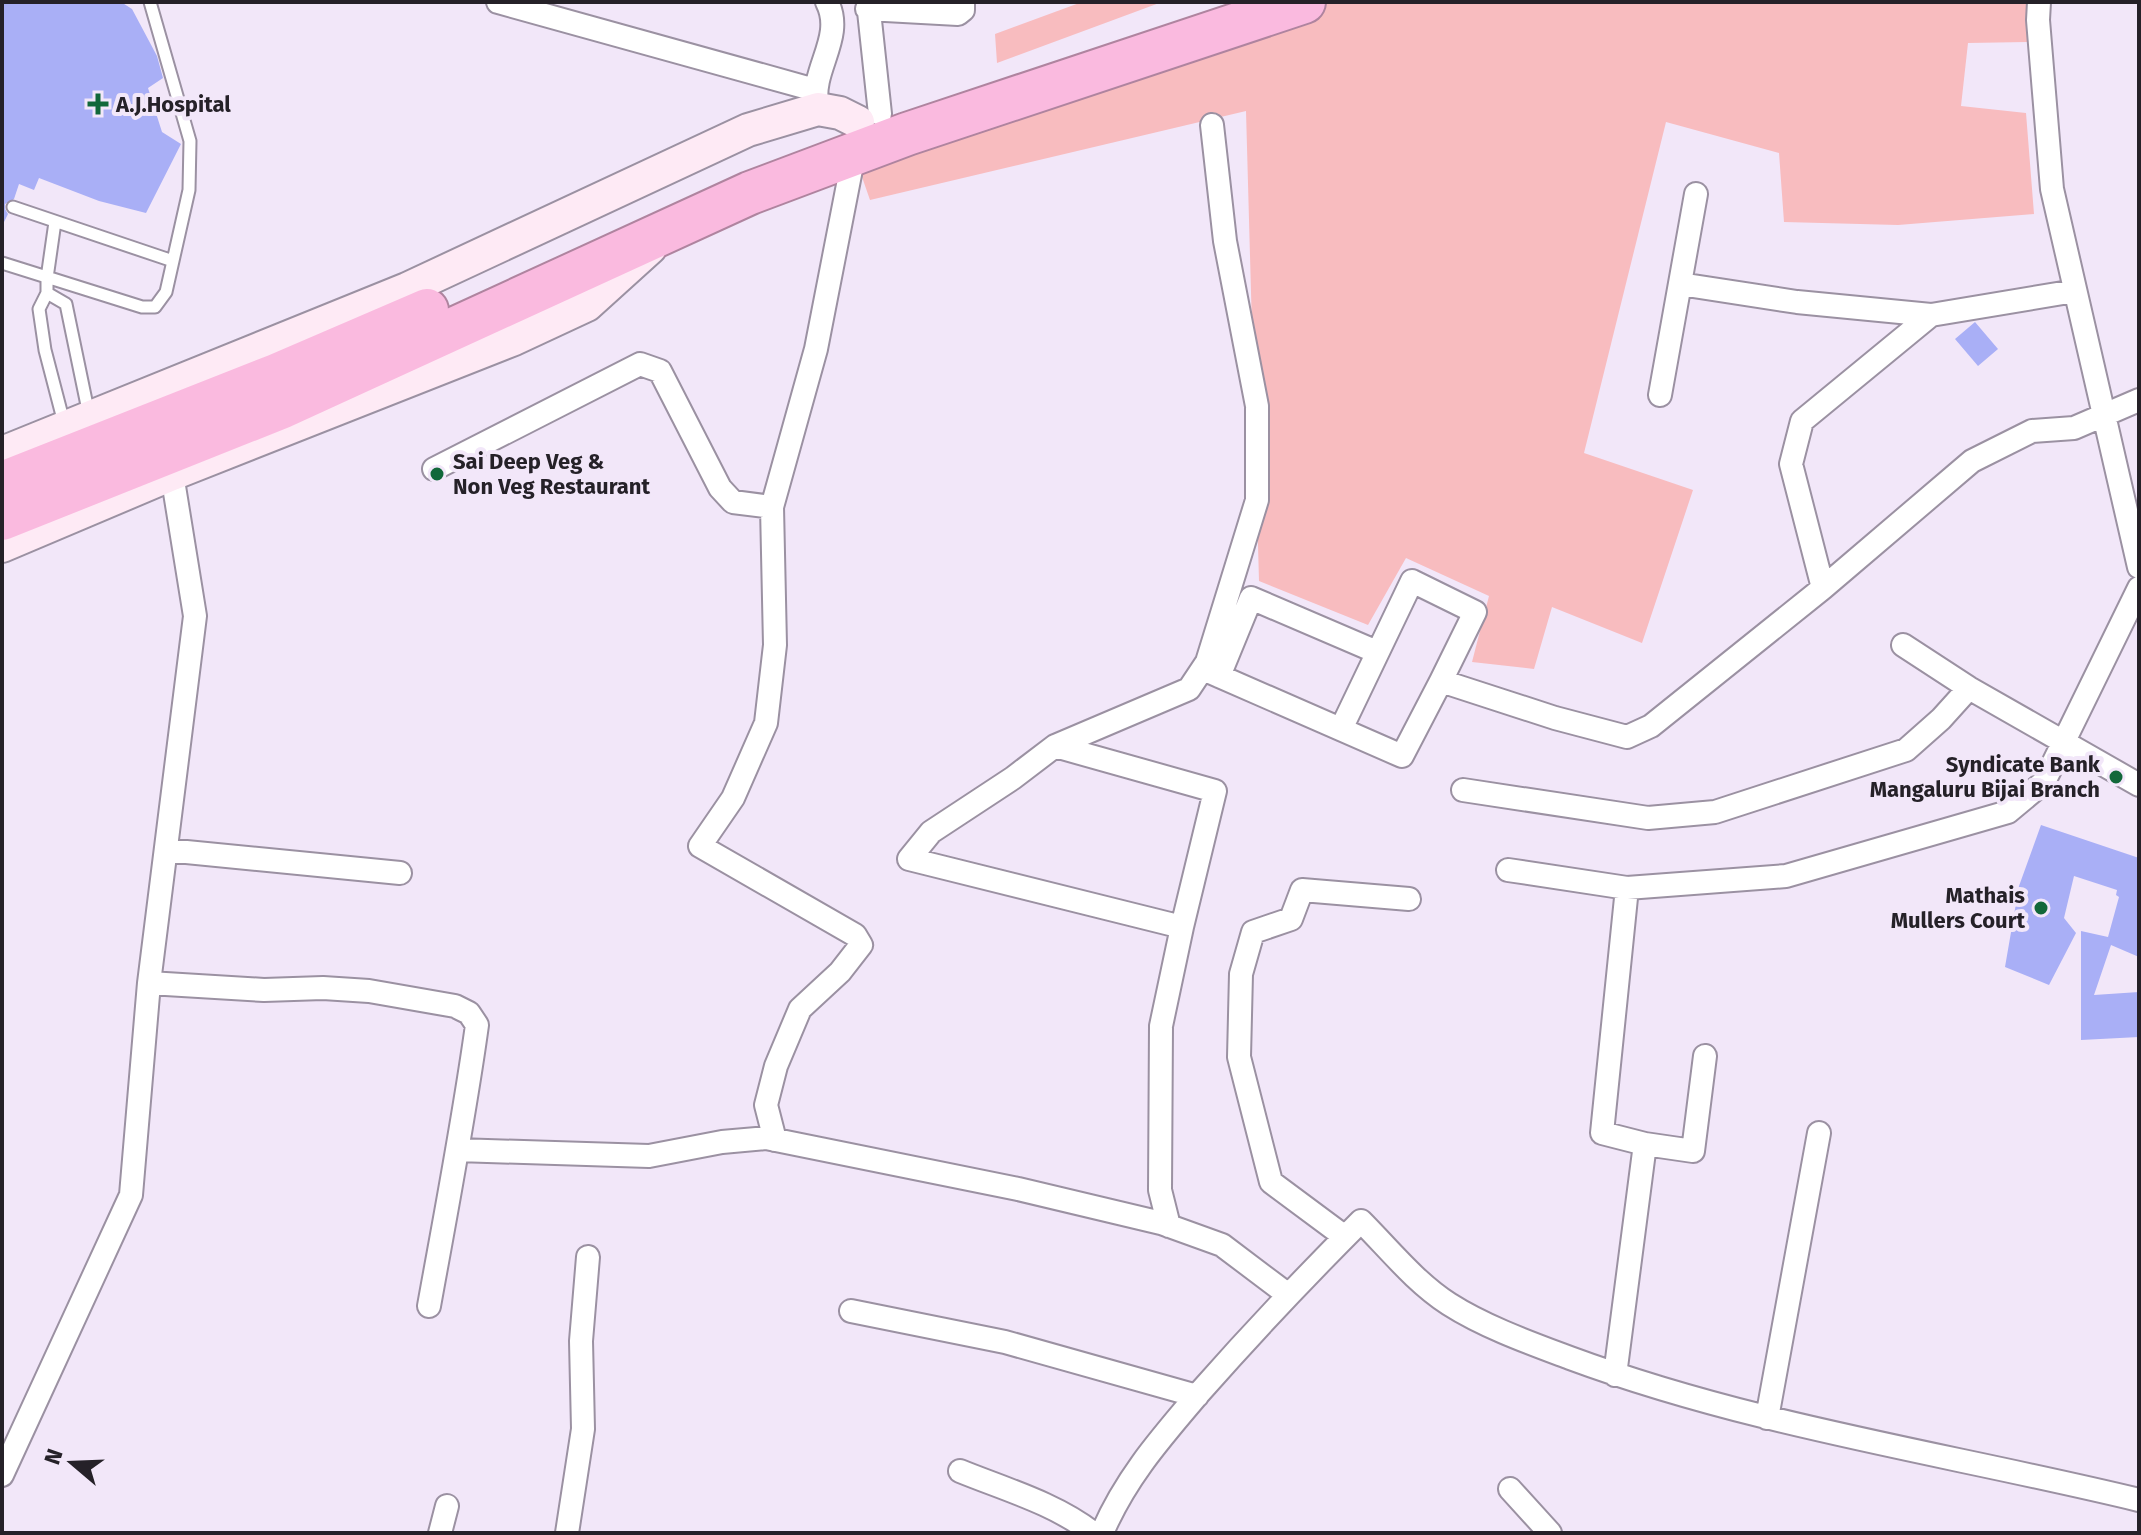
<svg xmlns="http://www.w3.org/2000/svg" width="2141" height="1535" font-family="'Fira Sans',sans-serif">
	<style>
		.green { fill: #f8bcbf }
		.building { fill: #a9aff6 }
		.lines { fill: none; stroke-linecap: round; stroke-linejoin: round }
		.lane-casing { stroke: #9b91a2; stroke-width: 15 }
		.street-casing { stroke: #9b91a2; stroke-width: 26 }
		.secondary-casing { stroke: #9b91a2; stroke-width: 36 }
		.highway-casing { stroke: #af849f; stroke-width: 46 }
		.lane { stroke: #fff; stroke-width: 11 }
		.street { stroke: #fff; stroke-width: 22 }
		.secondary { stroke: #feeaf5; stroke-width: 32 }
		.highway { stroke: #fabadf; stroke-width: 42 }
		.poi-dot { fill: #12683a; stroke: #f2e7f9; stroke-width: 3 }
		.labels { text-anchor: middle; dominant-baseline: central; stroke-width: 8; stroke-linejoin: round; paint-order: stroke }
		.poi-label { font-size: 22px; font-weight: bold; fill: #252128; stroke: #f2e7f9; text-anchor: start }
	</style>
	<rect width="100%" height="100%" fill="#f2e7f9"/>
	<path class="green" d="M 1082,2 L 1162,2 L 997,63 L 995,34 Z
		M 1304,2 L 2030,2 L 2027,42 L 1968,43 L 1961,106 L 2026,113 L 2034,214 L 1898,225 L 1784,222 L 1779,153 L 1666,122 L 1584,453 L 1693,490 L 1642,643 L 1552,607 L 1534,669 L 1472,662 L 1489,596 L 1406,558 L 1368,625 L 1259,581 L 1246,111 L 870,200 L 854,154 Z"/>
	<path class="building" d="M 2,2 L 121,2 L 132,9 L 157,56 L 163,78 L 148,88 L 162,132 L 181,144 L 146,213 L 99,201 L 39,178 L 34,190 L 19,184 L 14,199 L 5,204 L 5,209 L 8,214 L 2,226 Z
		M 1975,322 L 1998,349 L 1978,366 L 1955,339 Z
		M 2041,825 L 2139,858 L 2139,957 L 2111,945 L 2094,995 L 2139,992 L 2139,1037 L 2081,1040 L 2081,931 L 2108,937 L 2119,897 L 2116,895 L 2117,890 L 2074,876 L 2064,918 L 2076,933 L 2049,985 L 2005,967 L 2019,886 Z"/>
	<g class="lines">
		<g class="lane-casing">
			<path id="lane" d="M 13,207 L 173,261
				M 55,222 L 47,278 L 47,293 L 39,309 L 45,350 L 64,423
				M 2,263 L 142,307 L 155,307 L 166,292 L 189,190 L 190,141 L 150,2
				M 47,293 L 66,304 L 89,415"/>
		</g>
		<g class="street-casing">
			<path id="street" d="M 498,2 L 815,90
				M 868,2 L 880,114
				M 2039,2 L 2038,20 L 2052,189 L 2139,567
				M 867,9 L 958,14 L 963,10 L 963,2
				M 817,104 C 811,69 845,37 827,2
				M 1680,284 L 1797,302 L 1931,315 L 2075,291
				M 1660,395 L 1696,194
				M 434,469 L 640,364 L 660,371 L 720,488 L 733,502 L 772,507
				M 1823,588 L 1791,464 L 1802,421 L 1931,315
				M 1903,645 L 1969,688 L 2139,785
				M 1203,669 L 1402,756 L 1441,681 L 1555,718 L 1627,737 L 1651,726 L 1823,588 L 1972,461 L 2032,431 L 2074,428 L 2139,400
				M 1219,676 L 1251,598 L 1377,652
				M 1341,729 L 1412,581 L 1475,612 L 1441,681
				M 1055,746 L 1215,791 L 1182,927 L 1161,1026 L 1160,1190 L 1169,1226
				M 1463,790 L 1648,818 L 1715,812 L 1906,750 L 1941,719 L 1969,688
				M 166,850 L 400,873
				M 1508,870 L 1627,888 L 1786,876 L 2008,812 L 2044,782 L 2139,588
				M 1182,927 L 909,859 L 931,832 L 1013,778 L 1055,746 L 1189,689 L 1207,662 L 1257,500 L 1257,406 L 1225,241 L 1212,125
				M 149,983 L 264,990 L 323,988 L 369,991 L 455,1006 L 469,1013 L 477,1025 C 464,1119 446,1212 429,1306
				M 775,1140 L 766,1105 L 776,1066 L 800,1009 L 840,972 L 861,945 L 855,935 L 700,846 L 733,798 L 766,723 L 775,645 L 772,507 L 816,349 L 854,154
				M 1645,1144 L 1693,1151 L 1705,1056
				M 457,1150 L 649,1156 L 722,1142 L 766,1138 L 1018,1189 L 1161,1223 L 1222,1245 L 1287,1294
				M 1345,1237 L 1271,1182 L 1239,1057 L 1241,974 L 1253,932 L 1291,919 L 1302,890 L 1409,899
				M 851,1311 L 1005,1342 L 1197,1396
				M 1615,1375 L 1645,1144 L 1602,1133 L 1627,888
				M 1767,1418 L 1819,1133
				M 960,1471 C 1004,1489 1054,1503 1093,1533
				M 2,1475 L 131,1195 L 149,983 L 195,616 L 172,474
				M 1510,1489 L 1550,1533
				M 440,1533 L 447,1506
				M 567,1533 L 583,1429 L 581,1341 L 588,1257
				M 1102,1533 C 1126,1477 1161,1438 1200,1392 C 1252,1333 1305,1277 1361,1221 C 1389,1249 1415,1282 1449,1304 C 1485,1327 1530,1343 1570,1358 C 1754,1426 1949,1454 2139,1500"/>
		</g>
		<g class="secondary-casing">
			<path id="secondary" d="M 2,453 L 407,289 L 748,130 L 818,109 L 840,113 L 858,122
				M 2,546 L 172,474 L 514,339 L 587,305 L 650,248"/>
		</g>
		<g class="highway-casing">
			<path id="highway" d="M 2,483 L 276,375 L 427,310
				M 2,519 L 283,407 L 750,193 L 907,134 L 1304,2"/>
		</g>
		<use href="#lane" class="lane"/>
		<use href="#street" class="street"/>
		<use href="#secondary" class="secondary"/>
		<use href="#highway" class="highway"/>
	</g>
	<g class="poi-dot">
		<path d="M94 92h8v8h8v8h-8v8h-8v-8h-8v-8h8z"/>
		<circle cx="437" cy="474" r="8"/>
		<circle cx="2116" cy="777" r="8"/>
		<circle cx="2041" cy="908" r="8"/>
	</g>
	<g class="labels">
		<g class="poi-label">
			<text x="116" y="104">A.J.Hospital</text>
			<text x="453" y="461">Sai Deep Veg &amp;<tspan x="453" dy="25">Non Veg Restaurant</tspan></text>
			<text x="2100" y="764" text-anchor="end">Syndicate Bank<tspan x="2100" dy="25">Mangaluru Bijai Branch</tspan></text>
			<text x="2025" y="895" text-anchor="end">Mathais<tspan x="2025" dy="25">Mullers Court</tspan></text>
		</g>
	</g>
	<rect width="2141" height="1535" fill="none" stroke="#252128" stroke-width="8"/>
	<g transform="translate(72 1463) rotate(289)" stroke="#f2e7f9" stroke-width="6" paint-order="stroke">
	<path d="M0-6L14 30L0 20L-14 30Z" fill="#252128"/>
	<text y="-12" font-size="22" font-weight="bold" text-anchor="middle" fill="#252128">N</text>
	</g>
</svg>
